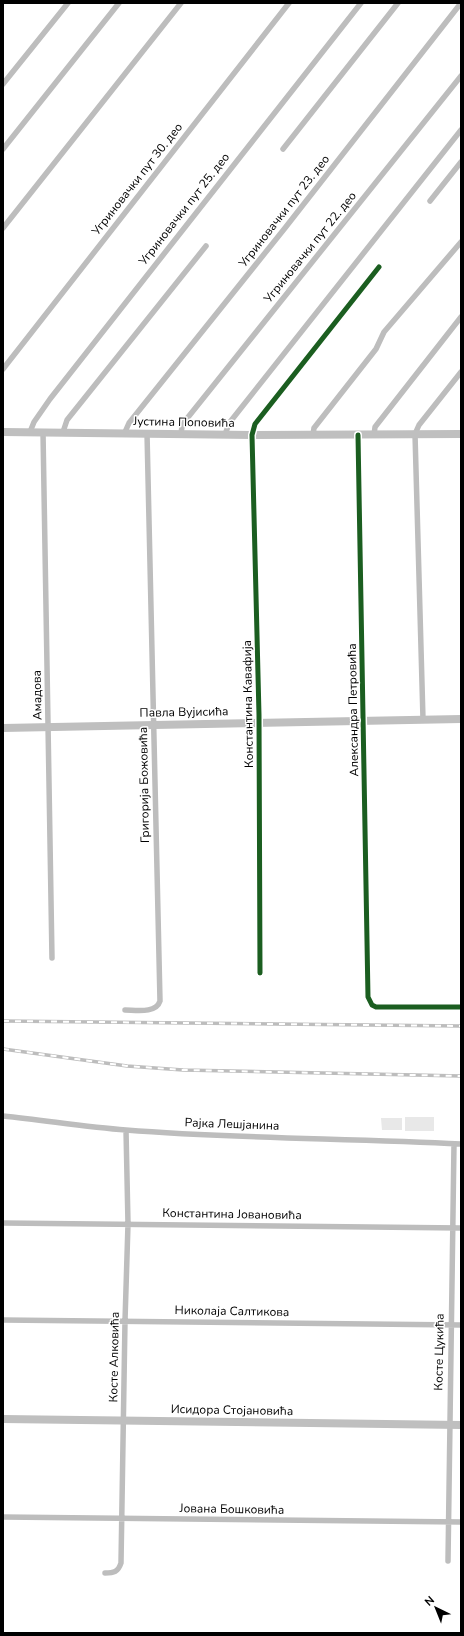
<svg xmlns="http://www.w3.org/2000/svg" width="464" height="1636" font-family="'Nunito Sans',sans-serif">
	<style>
		.green { fill: #e8e8e8 }
		.lines { fill: none; stroke-linecap: round; stroke-linejoin: round }
		.street { stroke: #bdbdbd; stroke-width: 5.5 }
		.secondary { stroke: #bfbfbf; stroke-width: 8 }
		.rail-casing { stroke: #bdbdbd; stroke-width: 3.5 }
		.rail { stroke: #fff; stroke-width: 2; stroke-dasharray: 6; stroke-linecap: butt }
		.cycleway-casing { stroke: #fff; stroke-width: 8 }
		.cycleway { stroke: #1b5e20; stroke-width: 5 }
		.labels { text-anchor: middle; dominant-baseline: central; stroke-width: 3; stroke-linejoin: round; paint-order: stroke }
		.street-label { font-size: 12px; fill: #000; stroke: #fff }
	</style>
	<rect width="100%" height="100%" fill="#fff"/>
	<path class="green" d="M 405,1117 L 434,1117 L 434,1131 L 405,1131 Z
		M 381,1118 L 402,1118 L 402,1130 L 382,1130 Z"/>
	<g class="lines">
		<path class="street" d="M 3,84 L 68,3
			M 3,149 L 119,3
			M 283,149 L 398,3
			M 430,201 L 461,162
			M 3,228 L 181,3
			M 3,369 L 289,3
			M 30,432 L 34,422 L 50,399 L 361,3
			M 43,432 L 52,958
			M 63,432 L 67,420 L 206,246
			M 125,432 L 129,423 L 285,228 L 461,3
			M 181,433 L 182,427 L 185,421 L 461,76
			M 225,434 L 230,422 L 461,130
			M 313,435 L 314,428 L 376,349 L 384,332 L 461,242
			M 358,435 L 368,997 L 372,1005 L 376,1007 L 461,1007
			M 374,435 L 375,427 L 461,317
			M 423,719 L 415,434 L 419,425 L 461,372
			M 260,973 L 259,715 L 252,435 L 255,424 L 379,267
			M 125,1010 C 135,1010 156,1014 160,1001 L 147,433
			M 3,1116 C 44,1120 85,1127 126,1130 C 237,1139 349,1138 461,1144
			M 3,1223 L 461,1228
			M 3,1320 L 461,1325
			M 3,1517 L 461,1522
			M 448,1561 L 454,1144
			M 105,1573 C 114,1573 118,1572 121,1563 L 125,1321 L 128,1224 L 126,1130"/>
		<path class="secondary" d="M 3,432 L 252,435 L 461,434
			M 3,728 L 461,719
			M 3,1419 L 461,1425"/>
		<g class="rail-casing">
			<path id="rail" d="M 3,1021 L 461,1026
				M 3,1049 L 127,1066 L 183,1070 L 461,1076"/>
		</g>
		<use href="#rail" class="rail"/>
		<g class="cycleway-casing">
			<path id="cycleway" d="M 358,435 L 368,997 L 372,1005 L 376,1007 L 461,1007
				M 260,973 L 259,715 L 252,435 L 255,424 L 379,267"/>
		</g>
		<use href="#cycleway" class="cycleway"/>
	</g>
	<g class="labels">
		<g class="street-label">
			<text transform="translate(137 179) rotate(-52)">Угриновачки пут 30. део</text>
			<text transform="translate(184 209) rotate(-52)">Угриновачки пут 25. део</text>
			<text transform="translate(284 211) rotate(-52)">Угриновачки пут 23. део</text>
			<text transform="translate(310 247) rotate(-51)">Угриновачки пут 22. део</text>
			<text transform="translate(184 422) rotate(1)">Јустина Поповића</text>
			<text transform="translate(37 695) rotate(-91)">Амадова</text>
			<text transform="translate(248 704) rotate(-91)">Константина Кавафија</text>
			<text transform="translate(353 710) rotate(-91)">Александра Петровића</text>
			<text transform="translate(184 712) rotate(-1)">Павла Вујисића</text>
			<text transform="translate(144 785) rotate(-91)">Григорија Божовића</text>
			<text transform="translate(232 1124) rotate(2)">Рајка Лешјанина</text>
			<text transform="translate(232 1214) rotate(1)">Константина Јовановића</text>
			<text transform="translate(232 1311) rotate(1)">Николаја Салтикова</text>
			<text transform="translate(439 1352) rotate(-89)">Косте Цукића</text>
			<text transform="translate(114 1357) rotate(-89)">Косте Алковића</text>
			<text transform="translate(232 1410) rotate(1)">Исидора Стојановића</text>
			<text transform="translate(232 1509) rotate(1)">Јована Бошковића</text>
		</g>
	</g>
	<rect width="464" height="1636" fill="none" stroke="#000000" stroke-width="8"/>
	<g transform="translate(436 1608) rotate(317)" stroke="#ffffff" stroke-width="3" paint-order="stroke">
	<path d="M0-3L7 15L0 10L-7 15Z" fill="#000000"/>
	<text y="-6" font-size="11" font-weight="bold" text-anchor="middle" fill="#000000">N</text>
	</g>
</svg>
